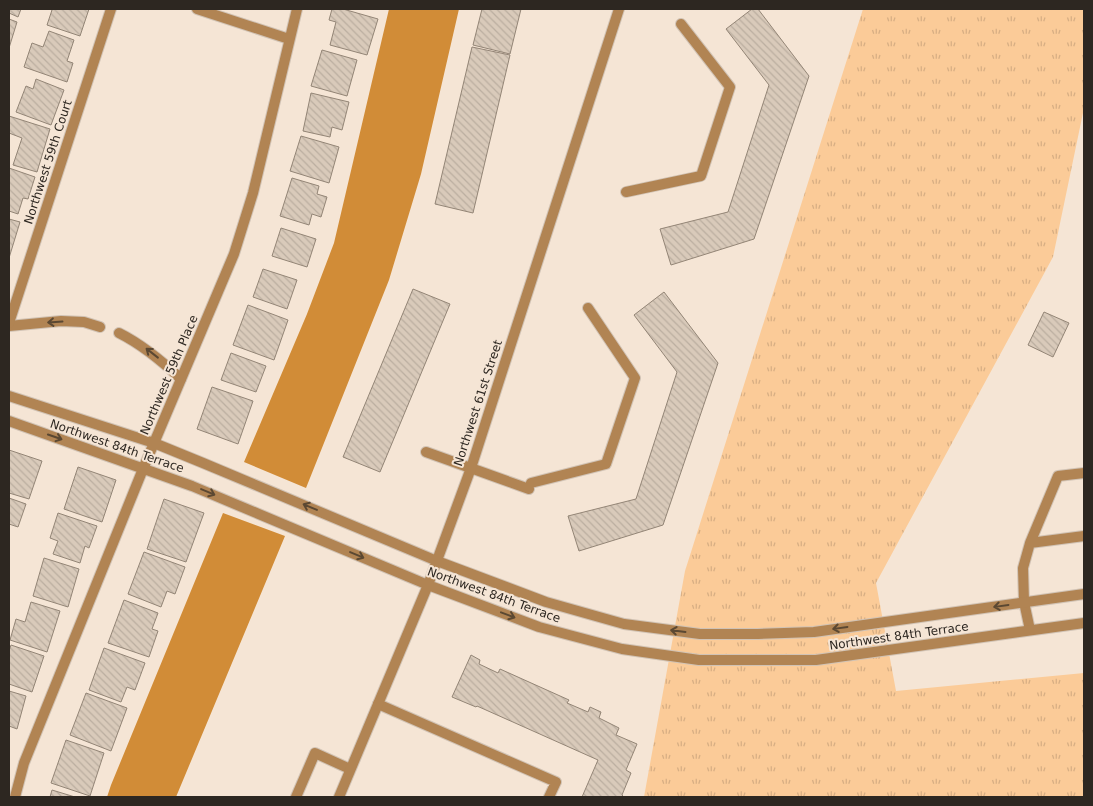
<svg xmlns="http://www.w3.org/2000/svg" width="1093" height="806" font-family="'DejaVu Sans',sans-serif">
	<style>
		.grass { fill: url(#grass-tufts) }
		.water { fill: #d18c37 }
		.building { fill: url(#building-back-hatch); stroke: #938576 }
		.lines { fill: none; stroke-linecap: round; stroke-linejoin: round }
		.lane-casing { stroke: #d1c3b5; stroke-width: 12 }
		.street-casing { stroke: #d1c3b5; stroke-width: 12 }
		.lane { stroke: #b18453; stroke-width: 10 }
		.street { stroke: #b18453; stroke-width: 10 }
		.oneway { stroke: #5b4832 }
		.labels { text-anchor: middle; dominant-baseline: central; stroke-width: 4; stroke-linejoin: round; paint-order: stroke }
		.street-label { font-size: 12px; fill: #2d2721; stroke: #f5e5d5 }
	</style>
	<defs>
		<pattern id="grass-tufts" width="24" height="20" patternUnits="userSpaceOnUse" patternTransform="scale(1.25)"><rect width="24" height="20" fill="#fbcb98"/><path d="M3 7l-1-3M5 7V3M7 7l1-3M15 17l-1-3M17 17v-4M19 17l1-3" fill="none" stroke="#d7ae83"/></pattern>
		<pattern id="building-back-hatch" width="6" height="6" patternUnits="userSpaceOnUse" patternTransform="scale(1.25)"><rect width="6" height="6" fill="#d9caba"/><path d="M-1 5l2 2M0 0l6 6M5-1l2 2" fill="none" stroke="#bbaea0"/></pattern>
	</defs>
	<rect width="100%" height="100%" fill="#f5e5d5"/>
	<path class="grass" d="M 863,9 L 1084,9 L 1084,108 L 1053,257 L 876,583 L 896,691 L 1084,673 L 1084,797 L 644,797 L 685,571 Z"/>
	<path class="water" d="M 389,9 L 459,9 L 421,174 L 389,280 L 306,488 L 244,462 L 307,314 L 334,243 Z
		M 223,513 L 285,536 L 176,797 L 107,797 L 111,785 Z"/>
	<path class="building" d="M 9,9 L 21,9 L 18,17 L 9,13 Z
		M 49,9 L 89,9 L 80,36 L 47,25 L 52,10 Z
		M 332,9 L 343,9 L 378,19 L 367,55 L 330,45 L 336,22 L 329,20 Z
		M 482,9 L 521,9 L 510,54 L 473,45 Z
		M 752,9 L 758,9 L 809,76 L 754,239 L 671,265 L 660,229 L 728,212 L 769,85 L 726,29 Z
		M 9,19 L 17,22 L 9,48 Z
		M 49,31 L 74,40 L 67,61 L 73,63 L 67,82 L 24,67 L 32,43 L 43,47 Z
		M 472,47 L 510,55 L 473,213 L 435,204 Z
		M 322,50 L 357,60 L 347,96 L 311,86 Z
		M 36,79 L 64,90 L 51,125 L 16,112 L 26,86 L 33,89 Z
		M 311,93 L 349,102 L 342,130 L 332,127 L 330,137 L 303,131 Z
		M 9,116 L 50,129 L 37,172 L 13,165 L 22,138 L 9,133 Z
		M 301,136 L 339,147 L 329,183 L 290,171 Z
		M 9,168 L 35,177 L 28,199 L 23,198 L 18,214 L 9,211 Z
		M 292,178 L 319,186 L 317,194 L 327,197 L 321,217 L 312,214 L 309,225 L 280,216 Z
		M 9,219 L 20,222 L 9,258 Z
		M 281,228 L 316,239 L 307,267 L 272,256 Z
		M 263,269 L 297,280 L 287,309 L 253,297 Z
		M 413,289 L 450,304 L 380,472 L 343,457 Z
		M 664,292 L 718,363 L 663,525 L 579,551 L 568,516 L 636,499 L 677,372 L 634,315 Z
		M 248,305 L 288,320 L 274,360 L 233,345 Z
		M 1044,312 L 1069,323 L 1053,357 L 1028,345 Z
		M 231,353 L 266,366 L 256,392 L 221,380 Z
		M 212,387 L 253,401 L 238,444 L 197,429 Z
		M 9,450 L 42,461 L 29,499 L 9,493 Z
		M 78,467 L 116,480 L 102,522 L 64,509 Z
		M 9,498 L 26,504 L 18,527 L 9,524 L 9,526 Z
		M 164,499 L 204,513 L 186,562 L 147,549 Z
		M 58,513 L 97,526 L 89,548 L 85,546 L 80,563 L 53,554 L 58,541 L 50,538 Z
		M 144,552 L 185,567 L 175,594 L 167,591 L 161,607 L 128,594 Z
		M 44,558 L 79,569 L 68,607 L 33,596 Z
		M 124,600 L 158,613 L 152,629 L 158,631 L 149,657 L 108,643 Z
		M 31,602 L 60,611 L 47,652 L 10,640 L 16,619 L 25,622 Z
		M 11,645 L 44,656 L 32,692 L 9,684 L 9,651 Z
		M 104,648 L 145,663 L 135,690 L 127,687 L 121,702 L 89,690 Z
		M 471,655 L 480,660 L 479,664 L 498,673 L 500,669 L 569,700 L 567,703 L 588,712 L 590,707 L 601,712 L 599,718 L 619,728 L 616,735 L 637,744 L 626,770 L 631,773 L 622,795 L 624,797 L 582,797 L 598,760 L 477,706 L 476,707 L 452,697 Z
		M 9,691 L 26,696 L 17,729 L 9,726 Z
		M 86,693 L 127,708 L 111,751 L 70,735 Z
		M 66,740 L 104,753 L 90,796 L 51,783 Z
		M 52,790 L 75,797 L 50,797 Z"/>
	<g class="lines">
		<g class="lane-casing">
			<path id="lane" d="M 626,192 L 701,176 L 730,87 L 681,24
				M 9,326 L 61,321 L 84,322 L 100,327
				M 119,333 C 143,345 162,361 181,379
				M 426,452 L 529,489
				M 531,483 L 606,464 L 635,378 L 588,308
				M 1030,543 L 1058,476 L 1084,473
				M 1030,630 L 1024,602 L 1023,568 L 1030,543 L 1084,536
				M 378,704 L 556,782 L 549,797
				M 296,797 L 315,753 L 350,769"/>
		</g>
		<g class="street-casing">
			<path id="street" d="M 197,9 L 289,39
				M 9,323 L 111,9
				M 9,396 L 154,443 L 203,463 L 437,561 L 546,602 L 624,624 L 700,634 L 758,634 L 814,632 L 1084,594
				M 9,421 L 192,486 L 428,585 L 539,627 L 622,649 L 699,660 L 816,660 L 1084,623
				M 15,797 L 24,763 L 143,469 L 234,254 L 253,193 L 297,9
				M 339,797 L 428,585 L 471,468 L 619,9"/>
		</g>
		<use href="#lane" class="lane"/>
		<use href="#street" class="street"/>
	</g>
	<defs><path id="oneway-shaft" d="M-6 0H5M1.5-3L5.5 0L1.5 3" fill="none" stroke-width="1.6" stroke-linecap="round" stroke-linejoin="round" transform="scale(1.25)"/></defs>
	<g class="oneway">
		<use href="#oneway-shaft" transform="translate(55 322) rotate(176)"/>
		<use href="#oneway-shaft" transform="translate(152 353) rotate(-142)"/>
		<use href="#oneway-shaft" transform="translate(55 437) rotate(19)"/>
		<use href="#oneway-shaft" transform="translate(208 492) rotate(23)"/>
		<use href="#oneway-shaft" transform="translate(310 507) rotate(-157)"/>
		<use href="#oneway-shaft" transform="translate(357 555) rotate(23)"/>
		<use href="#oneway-shaft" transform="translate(1001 606) rotate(172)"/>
		<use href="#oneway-shaft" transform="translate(508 615) rotate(21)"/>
		<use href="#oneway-shaft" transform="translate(840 628) rotate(172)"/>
		<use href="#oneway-shaft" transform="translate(678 631) rotate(-173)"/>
	</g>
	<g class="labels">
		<g class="street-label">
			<text transform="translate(48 162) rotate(-72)">Northwest 59th Court</text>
			<text transform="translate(169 375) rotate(-67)">Northwest 59th Place</text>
			<text transform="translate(478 403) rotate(-72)">Northwest 61st Street</text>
			<text transform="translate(117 446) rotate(19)">Northwest 84th Terrace</text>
			<text transform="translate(494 595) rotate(20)">Northwest 84th Terrace</text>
			<text transform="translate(899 636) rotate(-8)">Northwest 84th Terrace</text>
		</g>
	</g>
	<rect width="1093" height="806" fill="none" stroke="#2d2721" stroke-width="20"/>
</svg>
